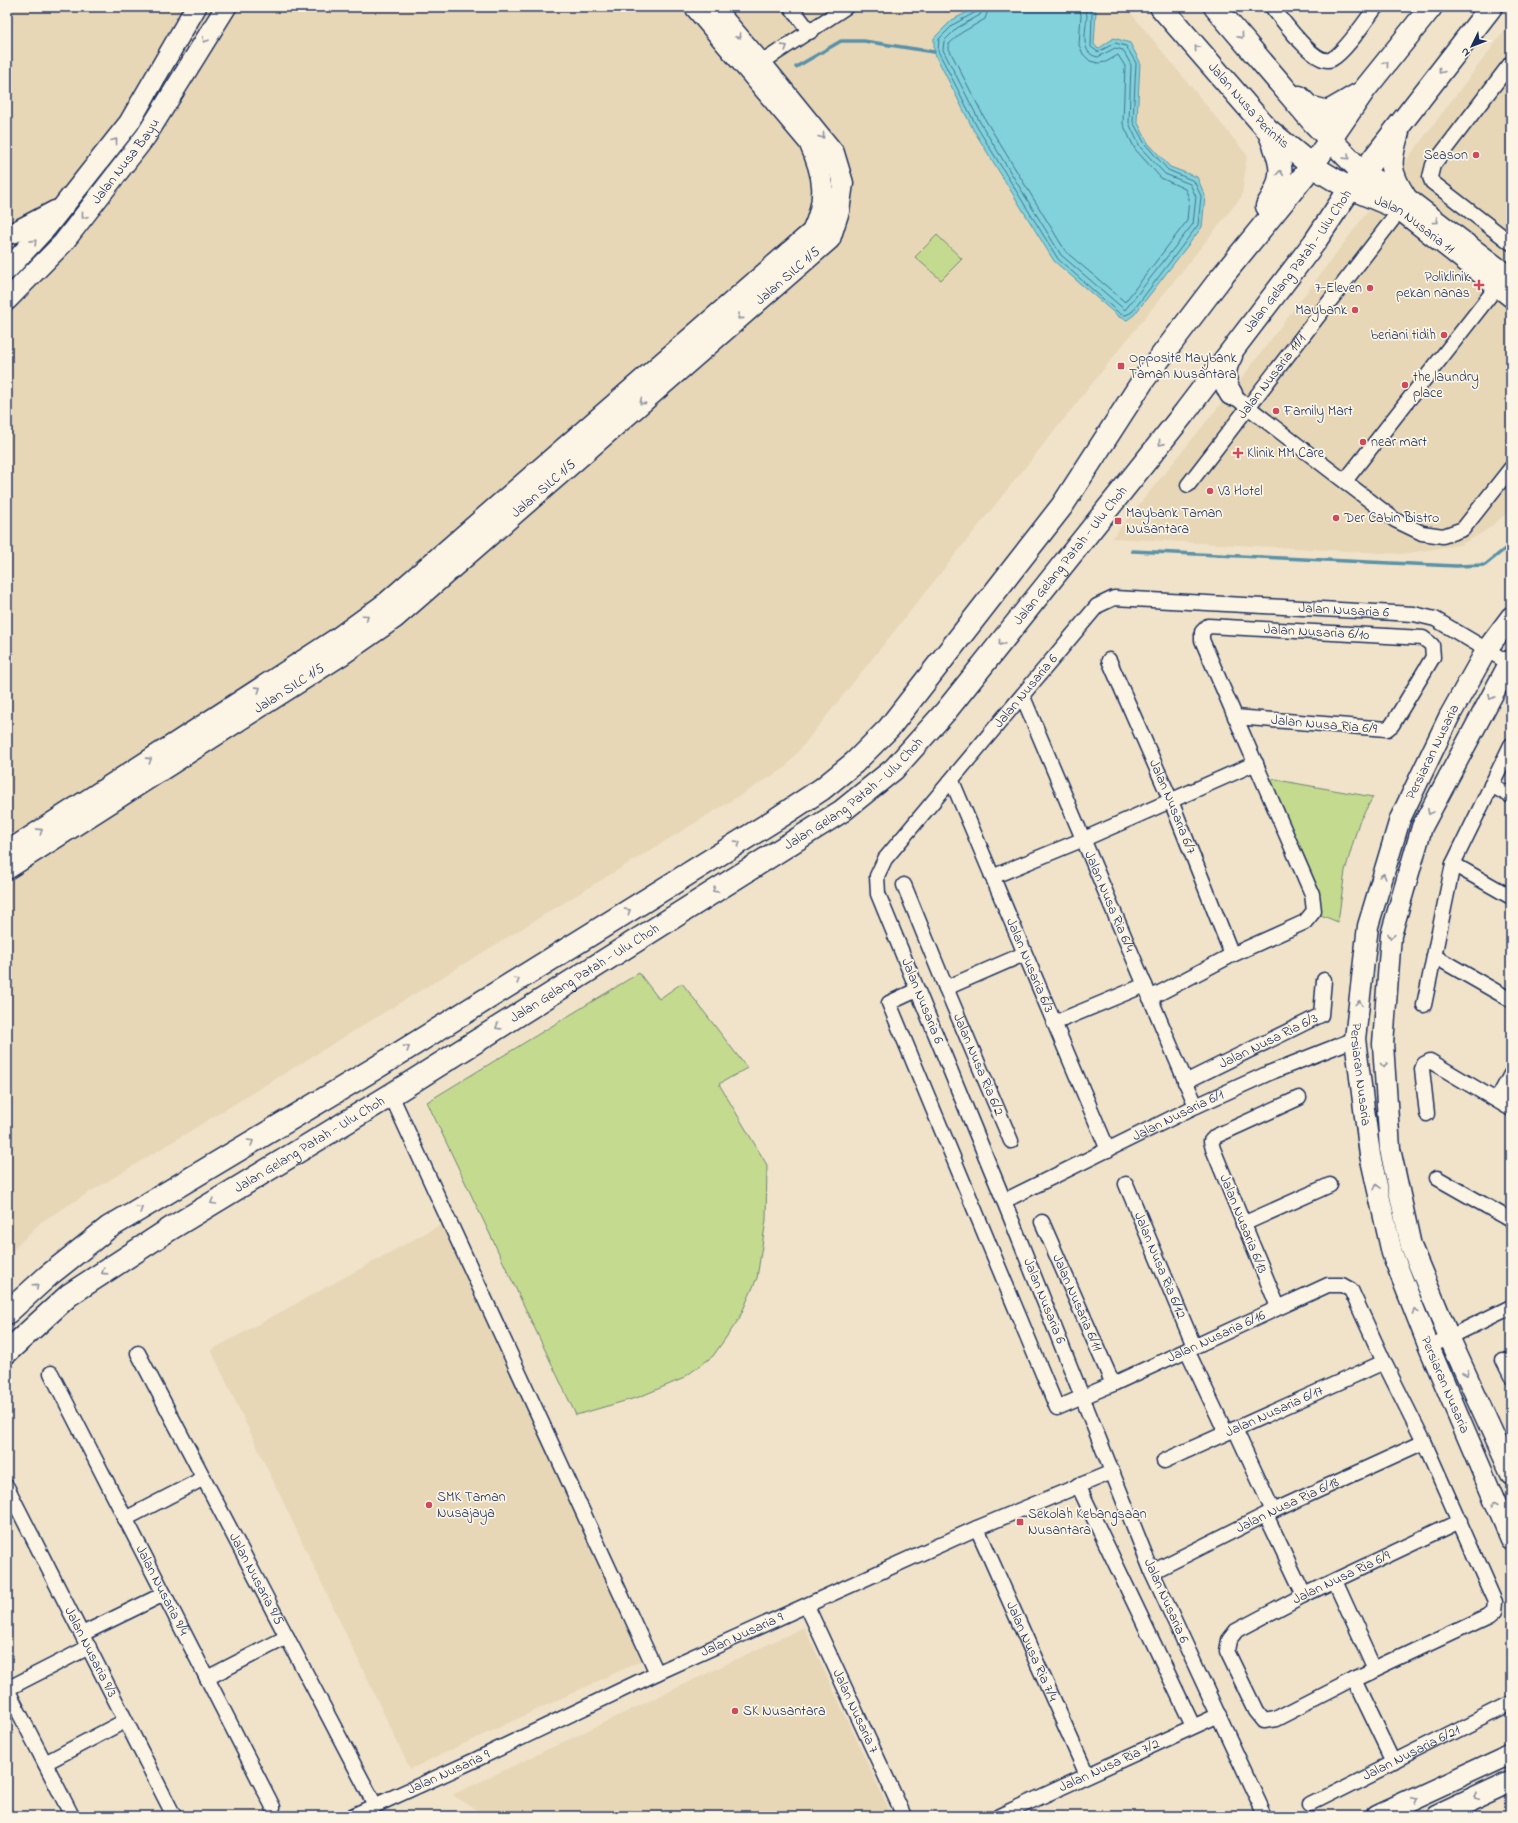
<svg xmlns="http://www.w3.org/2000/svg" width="1518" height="1823" font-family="'Indie Flower',sans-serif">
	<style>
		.built { fill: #e7d7b7 }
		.green { fill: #c4da8f; stroke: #708476 }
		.water { fill: #81d2da; stroke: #5891a8 }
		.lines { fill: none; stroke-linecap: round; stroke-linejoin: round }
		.shore { stroke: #447090; stroke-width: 1 }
		.stream { stroke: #5891a8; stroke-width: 3.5 }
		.street-casing { stroke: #1b2f5e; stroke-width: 17 }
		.secondary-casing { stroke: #1b2f5e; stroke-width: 23 }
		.primary-casing { stroke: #1b2f5e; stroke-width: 25 }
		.street { stroke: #fcf5e5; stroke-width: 14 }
		.secondary { stroke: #fcf5e5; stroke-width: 20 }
		.primary { stroke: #fcf5e5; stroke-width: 22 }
		.oneway { stroke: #8c92a2 }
		.poi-dot { fill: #d1495b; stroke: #fcf5e5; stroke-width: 1.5 }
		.labels { text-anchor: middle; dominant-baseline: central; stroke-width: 3.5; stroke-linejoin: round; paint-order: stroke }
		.street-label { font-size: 14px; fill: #1b2f5e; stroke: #fcf5e5 }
		.poi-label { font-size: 14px; fill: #1b2f5e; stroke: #fcf5e5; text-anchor: start }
	</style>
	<rect width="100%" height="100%" fill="#f0e3ca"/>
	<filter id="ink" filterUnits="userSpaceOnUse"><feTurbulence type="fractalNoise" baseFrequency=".025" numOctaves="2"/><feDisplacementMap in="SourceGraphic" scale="8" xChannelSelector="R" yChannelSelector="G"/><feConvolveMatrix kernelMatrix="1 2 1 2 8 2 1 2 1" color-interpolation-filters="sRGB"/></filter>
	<g filter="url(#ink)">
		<path class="built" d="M 7,7 L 1126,7 L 1247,155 L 1242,196 L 785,768 L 41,1222 L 7,1256 Z
			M 1511,22 L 1511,510 L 1484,532 L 1460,545 L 1401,554 L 1112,538 L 1241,379 Z
			M 444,1223 L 643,1660 L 410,1769 L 211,1350 Z
			M 804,1627 L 892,1816 L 487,1816 L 452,1795 Z"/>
		<path class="green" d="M 937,235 L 962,259 L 941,280 L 915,257 Z
			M 1266,778 L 1373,797 L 1359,822 L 1345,871 L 1338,922 L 1316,913 Z
			M 639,973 L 659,999 L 682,983 L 747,1068 L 719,1084 L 767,1165 L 766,1220 L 757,1278 L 739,1319 L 713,1356 L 682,1379 L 639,1397 L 576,1415 L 427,1102 Z"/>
		<path class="water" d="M 977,7 L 1093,7 L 1096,11 L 1094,44 L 1098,49 L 1114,38 L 1130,43 L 1140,62 L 1137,121 L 1148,143 L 1170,167 L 1197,177 L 1205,196 L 1202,227 L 1134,315 L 1127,320 L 1119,317 L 1054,261 L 973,129 L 934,52 L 934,38 L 952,20 Z"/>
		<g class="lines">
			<path class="shore" d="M 978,7 L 976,12 L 954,24 L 939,39 L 938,51 L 977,127 L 1058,259 L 1120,314 L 1126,315 L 1132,312 L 1198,225 L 1201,196 L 1194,181 L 1168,170 L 1145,144 L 1133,122 L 1136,63 L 1126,46 L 1115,43 L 1098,52 L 1091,47 L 1092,13 L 1090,7
				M 983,7 L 980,15 L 957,28 L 944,41 L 943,50 L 981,124 L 1061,255 L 1125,310 L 1193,224 L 1196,197 L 1190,184 L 1165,174 L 1140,147 L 1129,123 L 1131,65 L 1123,50 L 1115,48 L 1098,57 C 1079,54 1086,30 1087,16 C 1087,13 1085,10 1085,7
				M 989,7 L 985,19 L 961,33 L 949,44 L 949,49 L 986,121 L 1066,252 L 1125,302 L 1187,221 L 1189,198 L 1185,189 L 1161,178 L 1135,149 L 1123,124 L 1125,66 L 1118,55 L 1106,62 L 1098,63 L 1090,61 L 1083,54 L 1079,45 L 1081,15 L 1079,7"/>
			<path class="stream" d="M 796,67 L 841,41 L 864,41 L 934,52
				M 1132,551 L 1456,566 L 1485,565 L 1511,544"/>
			<g class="street-casing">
				<g id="street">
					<path d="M 791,7 L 810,32"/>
					<path d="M 1272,7 C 1282,19 1316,68 1332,59 C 1346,51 1366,20 1376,7"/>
					<path d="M 761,63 L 846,7"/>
					<path d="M 1511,63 L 1433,165 L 1430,177 L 1432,182 L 1511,243"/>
					<path d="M 1231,394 L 1395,520 L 1422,533 L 1443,536 L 1463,529 L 1511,468"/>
					<path d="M 1345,481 L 1502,280"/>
					<path id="s1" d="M 1188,485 L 1400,210"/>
					<path id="s2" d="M 1109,660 L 1171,801 L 1232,955"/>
					<path id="s3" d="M 1023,697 L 1196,1106"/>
					<path id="s4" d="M 952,781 L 1108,1150"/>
					<path d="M 1491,785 L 1511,796"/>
					<path d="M 1453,864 L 1511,897"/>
					<path d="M 992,877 L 1084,839 L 1256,763"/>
					<path d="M 904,885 L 946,988 L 1024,954"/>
					<path d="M 1434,956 L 1511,1000"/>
					<path id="s5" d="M 946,988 L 1011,1141"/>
					<path id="s6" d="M 917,990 L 889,1003 L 1057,1408 L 1113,1384 L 1328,1285 L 1342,1285 L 1351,1290 L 1384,1362 L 1424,1442 L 1495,1602 L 1494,1611 L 1488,1616 L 1354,1679 L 1276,1719 L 1264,1721 L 1256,1711 L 1227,1651 L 1229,1640 L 1236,1631 L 1304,1595 L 1460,1521"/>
					<path id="s7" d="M 1150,998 L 1232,955 L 1305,922 L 1314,911 L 1312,894 L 1202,640 L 1202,632 L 1208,626 L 1423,638 L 1432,645 L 1433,657 L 1392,725 L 1387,729 L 1235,717"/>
					<path d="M 1424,1005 L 1453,864 L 1511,745"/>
					<path d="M 1054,1023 L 1145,985"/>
					<path id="s8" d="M 1185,1082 L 1321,1015 L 1324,980"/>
					<path d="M 391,1095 L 657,1673"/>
					<path d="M 1497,1100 L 1511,1074"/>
					<path d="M 1427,1114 L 1422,1069 L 1424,1064 L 1430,1061 L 1511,1109"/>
					<path d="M 1437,1178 L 1511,1220"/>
					<path id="s9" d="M 1126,1184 L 1194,1346"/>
					<path id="s10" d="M 1004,1201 L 1196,1106 L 1269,1073 L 1355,1039"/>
					<path id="s11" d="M 1042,1222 L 1113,1384"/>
					<path d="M 1243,1224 L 1330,1185"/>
					<path d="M 1278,1307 L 1213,1149 L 1211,1141 L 1216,1136 L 1299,1098"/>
					<path d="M 1429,1347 L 1511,1307"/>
					<path d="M 1187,1350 L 1226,1433"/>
					<path id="s12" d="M 138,1353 L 375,1805"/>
					<path d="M 1503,1360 L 1511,1376"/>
					<path id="s13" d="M 51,1373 L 273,1807"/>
					<path d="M 1235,1429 L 1273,1511"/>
					<path id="s14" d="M 1164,1461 L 1384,1362"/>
					<path d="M 1078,1485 L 1193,1726"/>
					<path id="s15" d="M 7,1487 L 174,1816"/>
					<path d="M 1266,1515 L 1304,1595"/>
					<path d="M 125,1519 L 204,1478"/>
					<path id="s16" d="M 977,1528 L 1087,1775"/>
					<path id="s17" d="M 1152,1572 L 1273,1511 L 1424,1442"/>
					<path d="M 1335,1581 L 1375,1669"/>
					<path id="s18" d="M 807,1606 L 904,1816"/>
					<path d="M 82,1634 L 164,1594"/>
					<path d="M 207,1678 L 287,1637"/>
					<path d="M 1354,1679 L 1394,1762"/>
					<path d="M 7,1689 L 72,1816"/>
					<path d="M 7,1689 L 89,1647"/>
					<path d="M 45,1763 L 125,1721"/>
					<path id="s19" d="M 1311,1803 L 1511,1703"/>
					<path id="s20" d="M 352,1816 L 473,1761 L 657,1673 L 977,1528 L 1112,1472"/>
					<path id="s21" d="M 999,1816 L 1219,1715"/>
					<path id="s22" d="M 1265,1816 L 1152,1572 L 1004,1201 L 878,894 L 877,876 L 885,859 L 1097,606 L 1114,598 L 1414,614 L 1435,619 L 1509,663"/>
				</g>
			</g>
			<g class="secondary-casing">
				<g id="secondary">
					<path d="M 1363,173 L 1405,197 L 1511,278"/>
					<path id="s23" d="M 1350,189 L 1400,210 L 1511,297"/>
					<path d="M 7,234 L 13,233 L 55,211"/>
					<path d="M 7,270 L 46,228 L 129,123 L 196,7"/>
					<path id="s24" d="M 7,300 L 63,243 L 146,136 L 226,7"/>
					<path id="s25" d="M 1511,617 L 1487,649 L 1449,717 L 1400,819 L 1368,926 L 1355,1039 L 1370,1155 L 1392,1253 L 1429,1347 L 1511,1539"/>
					<path d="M 1511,660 L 1422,827 L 1391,935 L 1383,1044 L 1390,1149 L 1411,1246 L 1449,1337 L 1511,1473"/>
					<path d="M 7,852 L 336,639 L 387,602 L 812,232 C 828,198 824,175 809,142 L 695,7"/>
					<path id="s26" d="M 7,869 L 343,654 L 395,618 L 830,239 L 839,211 L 843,183 L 834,153 L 761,63 L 713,7"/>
					<path d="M 1377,1816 L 1511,1754"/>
					<path d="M 1436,1816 L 1511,1781"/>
				</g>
			</g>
			<g class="primary-casing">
				<g id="primary">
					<path id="s27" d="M 1161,7 L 1267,129 L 1312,166 L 1350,189"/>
					<path d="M 1215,7 L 1314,123 L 1363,173"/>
					<path d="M 1299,97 L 1309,107 L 1328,112 L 1359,94"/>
					<path d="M 1398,132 C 1389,162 1388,171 1405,197"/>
					<path d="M 1267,206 C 1287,176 1282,163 1269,132"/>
					<path d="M 1231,356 C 1223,369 1223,382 1231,394"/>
					<path d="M 7,1313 L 49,1275 L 108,1228 L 374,1069 L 778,818 L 822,789 L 854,763 L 889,728 L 1062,506 L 1144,379 L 1220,279 L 1312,166 L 1365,89 L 1431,7"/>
					<path id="s28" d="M 7,1352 L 69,1295 L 170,1229 L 391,1095 L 842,811 L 894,769 L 946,711 L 1185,412 L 1314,243 L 1350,189 L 1491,7"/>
				</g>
			</g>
			<use href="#street" class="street"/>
			<use href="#secondary" class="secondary"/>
			<use href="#primary" class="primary"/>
		</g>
		<defs><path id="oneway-chevron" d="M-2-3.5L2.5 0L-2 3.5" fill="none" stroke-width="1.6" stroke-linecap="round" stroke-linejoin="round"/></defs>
		<g class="oneway">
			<use href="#oneway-chevron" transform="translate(739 36) rotate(49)"/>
			<use href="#oneway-chevron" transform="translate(1241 36) rotate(49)"/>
			<use href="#oneway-chevron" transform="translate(205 40) rotate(122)"/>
			<use href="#oneway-chevron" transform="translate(785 47) rotate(-32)"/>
			<use href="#oneway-chevron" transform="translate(1197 48) rotate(-131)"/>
			<use href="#oneway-chevron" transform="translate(1386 64) rotate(-51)"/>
			<use href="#oneway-chevron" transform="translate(1441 71) rotate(128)"/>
			<use href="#oneway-chevron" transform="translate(822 136) rotate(53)"/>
			<use href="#oneway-chevron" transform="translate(115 141) rotate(-52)"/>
			<use href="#oneway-chevron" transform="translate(1347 157) rotate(44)"/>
			<use href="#oneway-chevron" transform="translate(1280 173) rotate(-85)"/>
			<use href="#oneway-chevron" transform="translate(84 216) rotate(128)"/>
			<use href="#oneway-chevron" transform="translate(1436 221) rotate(37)"/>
			<use href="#oneway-chevron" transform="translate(34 242) rotate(-47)"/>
			<use href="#oneway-chevron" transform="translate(740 317) rotate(139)"/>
			<use href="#oneway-chevron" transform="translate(642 402) rotate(139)"/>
			<use href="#oneway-chevron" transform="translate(1161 443) rotate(129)"/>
			<use href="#oneway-chevron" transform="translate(366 617) rotate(-35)"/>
			<use href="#oneway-chevron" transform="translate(1001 643) rotate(129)"/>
			<use href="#oneway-chevron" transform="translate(258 689) rotate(-33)"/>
			<use href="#oneway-chevron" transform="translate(1491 697) rotate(118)"/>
			<use href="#oneway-chevron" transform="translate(149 760) rotate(-33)"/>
			<use href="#oneway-chevron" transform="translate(1430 812) rotate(118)"/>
			<use href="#oneway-chevron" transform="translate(40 831) rotate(-33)"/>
			<use href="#oneway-chevron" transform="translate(738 843) rotate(-32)"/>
			<use href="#oneway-chevron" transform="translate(1383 876) rotate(-73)"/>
			<use href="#oneway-chevron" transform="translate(715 890) rotate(148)"/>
			<use href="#oneway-chevron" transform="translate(628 911) rotate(-32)"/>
			<use href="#oneway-chevron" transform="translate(1391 936) rotate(100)"/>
			<use href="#oneway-chevron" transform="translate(517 980) rotate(-32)"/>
			<use href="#oneway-chevron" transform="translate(1359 1003) rotate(-83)"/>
			<use href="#oneway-chevron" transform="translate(498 1027) rotate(148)"/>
			<use href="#oneway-chevron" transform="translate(407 1048) rotate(-32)"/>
			<use href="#oneway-chevron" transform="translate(1384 1065) rotate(86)"/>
			<use href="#oneway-chevron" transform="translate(251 1142) rotate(-31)"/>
			<use href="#oneway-chevron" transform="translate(1377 1187) rotate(-103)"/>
			<use href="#oneway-chevron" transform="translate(213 1202) rotate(149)"/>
			<use href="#oneway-chevron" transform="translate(140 1209) rotate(-31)"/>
			<use href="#oneway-chevron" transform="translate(104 1272) rotate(147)"/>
			<use href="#oneway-chevron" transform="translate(36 1286) rotate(-42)"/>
			<use href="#oneway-chevron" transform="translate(1415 1311) rotate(-111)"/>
			<use href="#oneway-chevron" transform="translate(1466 1373) rotate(66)"/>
			<use href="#oneway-chevron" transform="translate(1495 1503) rotate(-113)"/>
			<use href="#oneway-chevron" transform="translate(1476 1797) rotate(155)"/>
			<use href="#oneway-chevron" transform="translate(1413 1800) rotate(-25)"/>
		</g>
	</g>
	<g class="poi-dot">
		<circle cx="1476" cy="155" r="4"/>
		<path d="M1477 279h4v4h4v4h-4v4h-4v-4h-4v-4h4z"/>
		<circle cx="1370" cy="288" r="4"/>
		<circle cx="1355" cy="310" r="4"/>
		<circle cx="1444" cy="335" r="4"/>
		<rect x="1117" y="362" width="8" height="8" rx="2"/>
		<circle cx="1405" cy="385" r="4"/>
		<circle cx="1276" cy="411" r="4"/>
		<circle cx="1363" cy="442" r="4"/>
		<path d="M1236 447h4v4h4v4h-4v4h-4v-4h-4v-4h4z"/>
		<circle cx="1210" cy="491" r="4"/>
		<circle cx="1336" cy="518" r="4"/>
		<rect x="1114" y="517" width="8" height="8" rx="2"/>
		<circle cx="429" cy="1505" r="4"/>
		<rect x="1016" y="1518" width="8" height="8" rx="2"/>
		<circle cx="735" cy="1711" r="4"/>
	</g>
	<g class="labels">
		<g class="street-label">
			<text stroke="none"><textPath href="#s27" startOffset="132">Jalan Nusa Perintis</textPath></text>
			<text stroke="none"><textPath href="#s24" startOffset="183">Jalan Nusa Bayu</textPath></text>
			<text stroke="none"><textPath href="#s23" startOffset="74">Jalan Nusaria 11</textPath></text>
			<text stroke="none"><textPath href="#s28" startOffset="1712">Jalan Gelang Patah - Ulu Choh</textPath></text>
			<text stroke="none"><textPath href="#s26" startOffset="983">Jalan SILC 1/5</textPath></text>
			<text stroke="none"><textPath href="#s1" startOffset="137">Jalan Nusaria 11/1</textPath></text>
			<text stroke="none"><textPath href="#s26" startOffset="659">Jalan SILC 1/5</textPath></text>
			<text stroke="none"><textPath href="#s28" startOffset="1340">Jalan Gelang Patah - Ulu Choh</textPath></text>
			<text stroke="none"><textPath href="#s22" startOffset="1616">Jalan Nusaria 6</textPath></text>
			<text stroke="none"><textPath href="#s7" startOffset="606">Jalan Nusaria 6/10</textPath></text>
			<text stroke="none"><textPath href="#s26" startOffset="335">Jalan SILC 1/5</textPath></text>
			<text stroke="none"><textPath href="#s22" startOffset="1256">Jalan Nusaria 6</textPath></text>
			<text transform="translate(1324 725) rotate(5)">Jalan Nusa Ria 6/9</text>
			<text transform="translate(1433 752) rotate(-64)">Persiaran Nusaria</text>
			<text stroke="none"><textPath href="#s28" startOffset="1016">Jalan Gelang Patah - Ulu Choh</textPath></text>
			<text stroke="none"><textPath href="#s2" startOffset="160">Jalan Nusaria 6/7</textPath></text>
			<text stroke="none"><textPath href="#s3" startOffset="222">Jalan Nusa Ria 6/4</textPath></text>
			<text stroke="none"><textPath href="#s4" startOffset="200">Jalan Nusaria 6/3</textPath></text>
			<text stroke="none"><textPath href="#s28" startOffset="692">Jalan Gelang Patah - Ulu Choh</textPath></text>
			<text transform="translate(922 1001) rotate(68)">Jalan Nusaria 6</text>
			<text stroke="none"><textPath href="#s8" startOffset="93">Jalan Nusa Ria 6/3</textPath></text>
			<text stroke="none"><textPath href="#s5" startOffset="83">Jalan Nusa Ria 6/2</textPath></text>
			<text stroke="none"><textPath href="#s25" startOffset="492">Persiaran Nusaria</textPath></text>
			<text stroke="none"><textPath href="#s10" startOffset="194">Jalan Nusaria 6/1</textPath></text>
			<text stroke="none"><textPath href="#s28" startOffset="368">Jalan Gelang Patah - Ulu Choh</textPath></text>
			<text transform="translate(1243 1224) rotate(68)">Jalan Nusaria 6/13</text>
			<text stroke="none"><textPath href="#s9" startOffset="88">Jalan Nusa Ria 6/12</textPath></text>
			<text transform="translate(1044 1301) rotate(68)">Jalan Nusaria 6</text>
			<text stroke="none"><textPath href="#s11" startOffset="88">Jalan Nusaria 6/11</textPath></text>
			<text stroke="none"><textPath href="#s6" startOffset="644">Jalan Nusaria 6/16</textPath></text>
			<text stroke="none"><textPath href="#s25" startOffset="816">Persiaran Nusaria</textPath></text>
			<text stroke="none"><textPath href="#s14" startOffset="121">Jalan Nusaria 6/17</textPath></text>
			<text stroke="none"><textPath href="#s17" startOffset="151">Jalan Nusa Ria 6/18</textPath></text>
			<text stroke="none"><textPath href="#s6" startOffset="1620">Jalan Nusa Ria 6/9</textPath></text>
			<text stroke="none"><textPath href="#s12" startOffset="255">Jalan Nusaria 9/5</textPath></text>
			<text stroke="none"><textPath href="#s13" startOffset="244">Jalan Nusaria 9/4</textPath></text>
			<text transform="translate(1166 1601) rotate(66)">Jalan Nusaria 6</text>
			<text stroke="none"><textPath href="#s20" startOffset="430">Jalan Nusaria 9</textPath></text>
			<text stroke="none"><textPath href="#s15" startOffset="185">Jalan Nusaria 9/3</textPath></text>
			<text stroke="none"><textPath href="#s16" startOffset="135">Jalan Nusa Ria 7/4</textPath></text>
			<text stroke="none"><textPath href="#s18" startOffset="116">Jalan Nusaria 7</textPath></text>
			<text stroke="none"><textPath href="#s19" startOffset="112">Jalan Nusaria 6/21</textPath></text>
			<text stroke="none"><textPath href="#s21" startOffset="121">Jalan Nusa Ria 7/2</textPath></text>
			<text stroke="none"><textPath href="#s20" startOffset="106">Jalan Nusaria 9</textPath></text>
		</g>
		<g class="poi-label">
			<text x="1468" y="155" text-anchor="end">Season</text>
			<text x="1470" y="277" text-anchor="end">Poliklinik<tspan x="1470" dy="16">pekan nanas</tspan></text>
			<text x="1362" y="288" text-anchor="end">7-Eleven</text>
			<text x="1347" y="310" text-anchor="end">Maybank</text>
			<text x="1436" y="335" text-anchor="end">beriani tidih</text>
			<text x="1129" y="358">Opposite Maybank<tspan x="1129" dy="16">Taman Nusantara</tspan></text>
			<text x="1413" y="377">the laundry<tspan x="1413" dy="16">place</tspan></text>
			<text x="1284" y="411">Family Mart</text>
			<text x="1371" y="442">near mart</text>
			<text x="1247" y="453">Klinik MM Care</text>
			<text x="1218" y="491">V3 Hotel</text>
			<text x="1126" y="513">Maybank Taman<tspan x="1126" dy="16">Nusantara</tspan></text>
			<text x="1344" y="518">Der Cabin Bistro</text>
			<text x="437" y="1497">SMK Taman<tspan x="437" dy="16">Nusajaya</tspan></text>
			<text x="1028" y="1514">Sekolah Kebangsaan<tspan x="1028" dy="16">Nusantara</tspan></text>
			<text x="743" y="1711">SK Nusantara</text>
		</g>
	</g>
	<rect width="1518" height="1823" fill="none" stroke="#fcf5e5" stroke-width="24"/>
	<rect x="12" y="12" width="1494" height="1799" fill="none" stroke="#1b2f5e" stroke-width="1.5" filter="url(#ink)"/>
	<g transform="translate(1472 46) rotate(227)" stroke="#fcf5e5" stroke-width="3" paint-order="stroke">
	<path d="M0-3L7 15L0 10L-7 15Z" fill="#1b2f5e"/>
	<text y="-6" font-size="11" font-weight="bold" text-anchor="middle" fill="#1b2f5e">N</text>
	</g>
</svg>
